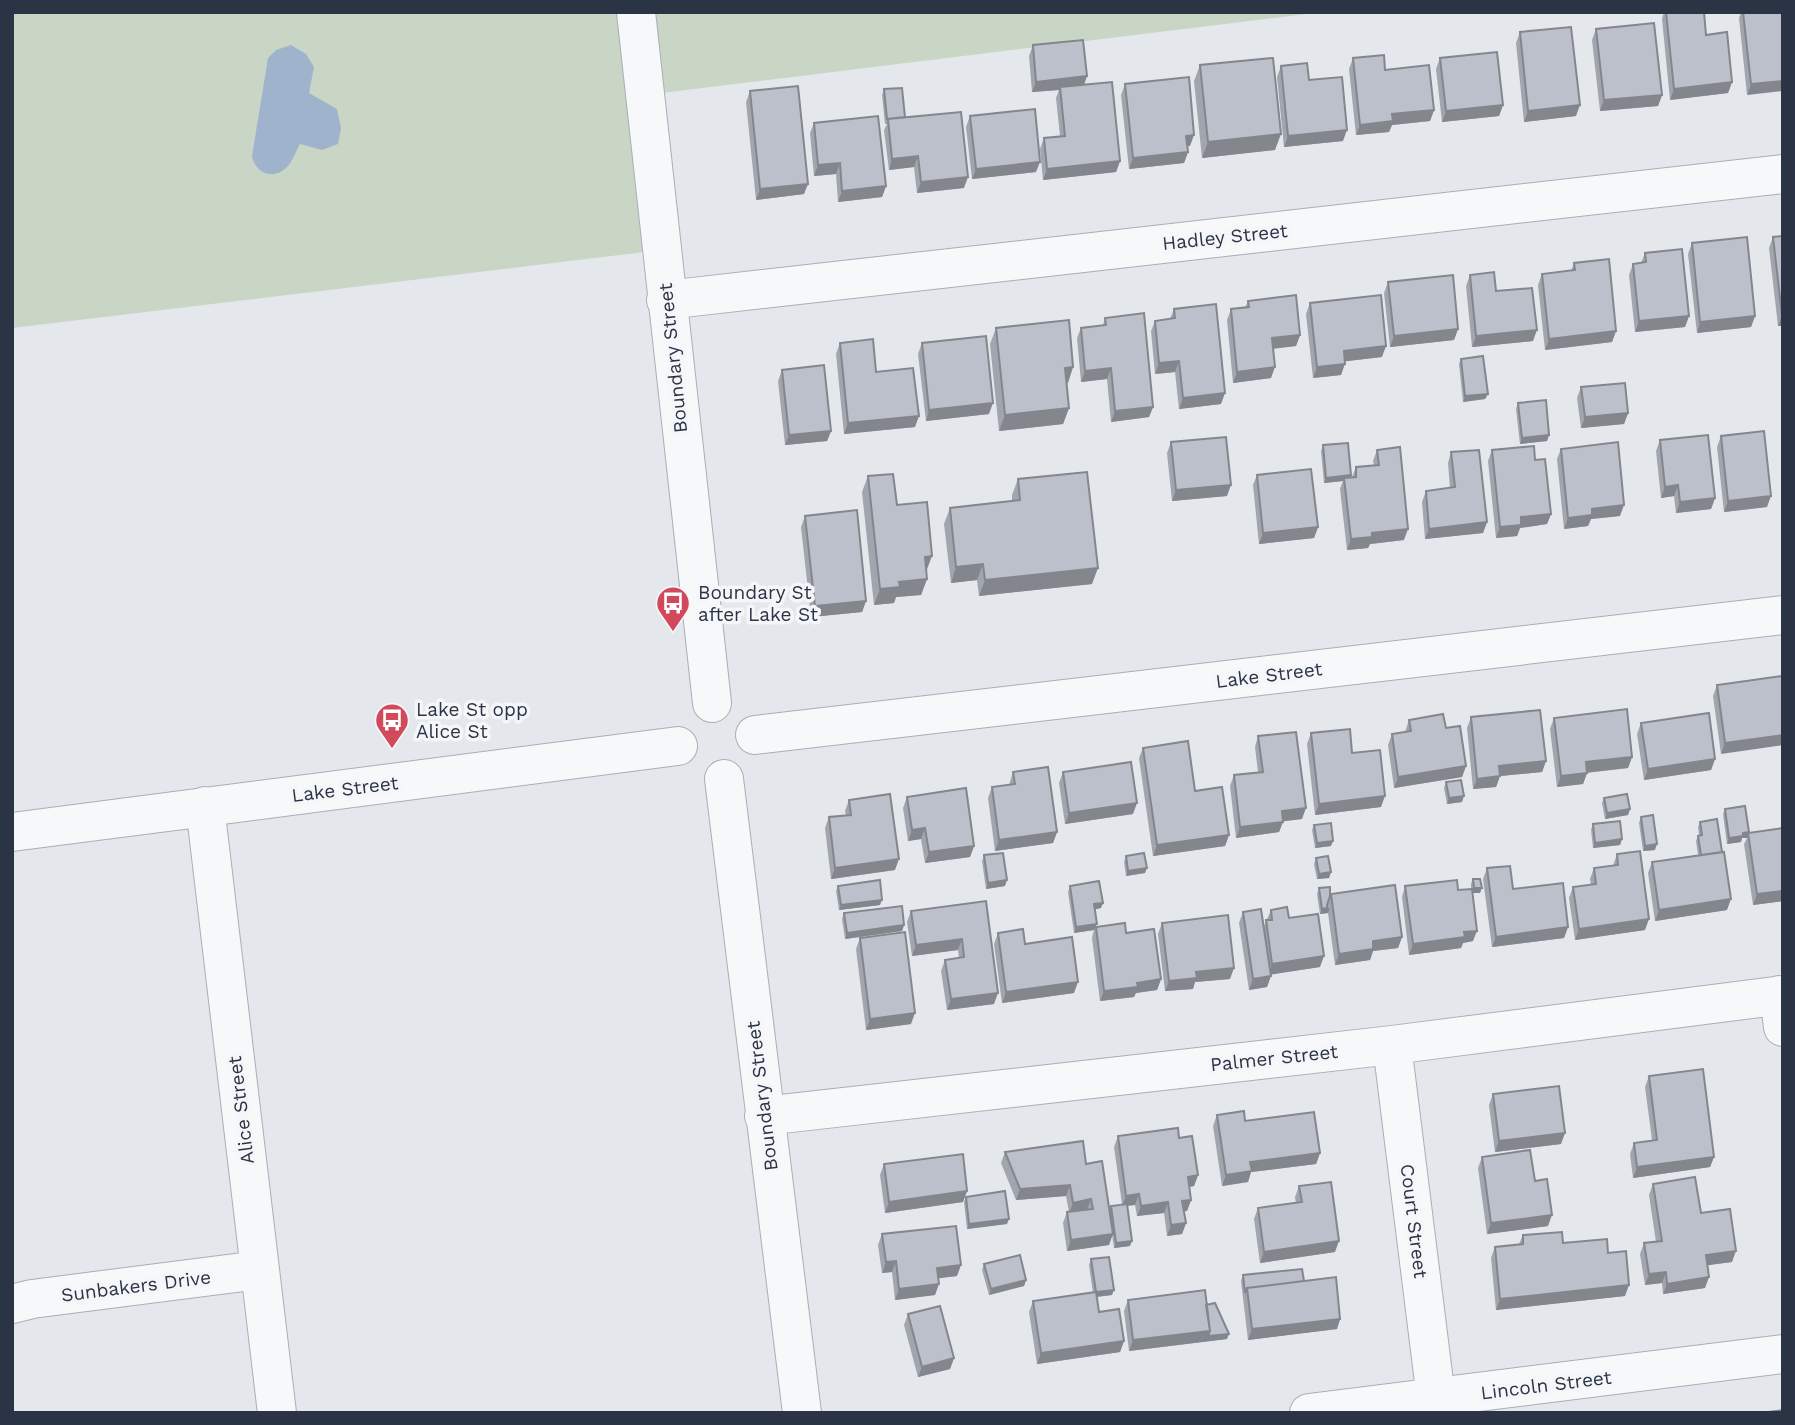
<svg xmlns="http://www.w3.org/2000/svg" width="1795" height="1425" font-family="'Work Sans',sans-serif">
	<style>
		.green { fill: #c9d6c5 }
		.water { fill: #9fb4cc }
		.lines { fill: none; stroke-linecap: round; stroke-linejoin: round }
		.minor-casing { stroke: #a9aeb7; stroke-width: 40 }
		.minor { stroke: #f7f8fa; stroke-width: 38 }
		.wall { fill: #a1a5ae }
		.shaded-wall { fill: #83868d }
		.building { fill: #bbc0ca; stroke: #83868d; stroke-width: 2 }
		.labels { text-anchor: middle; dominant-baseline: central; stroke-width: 7; stroke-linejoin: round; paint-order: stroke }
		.street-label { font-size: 19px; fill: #2b3445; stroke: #f4f6f9 }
		.poi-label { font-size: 19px; fill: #2b3445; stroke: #f4f6f9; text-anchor: start }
	</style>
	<rect width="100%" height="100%" fill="#e4e7ec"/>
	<path class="green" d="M 12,12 L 1322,12 L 645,95 L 661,250 L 12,328 Z"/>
	<path class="water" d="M 291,45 L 306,54 L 314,67 L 309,93 L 337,109 L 341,128 L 338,144 L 322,150 L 300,144 C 296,151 292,163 286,168 C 272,181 255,172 252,156 L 268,58 L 276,50 Z"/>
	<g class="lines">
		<g class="minor-casing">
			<path id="minor" d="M 636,12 L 712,703
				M 666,300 L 1783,174
				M 755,735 L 1783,615
				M 724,779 L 802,1413
				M 205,806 L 277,1413
				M 12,832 L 678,746
				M 1779,995 L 1783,1027
				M 1392,1045 L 1436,1398
				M 764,1116 L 1392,1045 L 1783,995
				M 12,1304 L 32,1299 L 259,1270
				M 1309,1413 L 1783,1354"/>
		</g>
		<use href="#minor" class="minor"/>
	</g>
	<path class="wall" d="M 1664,12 L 1704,12 L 1706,35 L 1732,82 L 1728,93 L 1670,100 L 1662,19 Z
		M 1741,12 L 1783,12 L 1747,95 L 1739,18 Z
		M 1596,29 L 1662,95 L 1658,106 L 1600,111 L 1592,40 Z
		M 1520,32 L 1576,116 L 1524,122 L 1516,43 Z
		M 1033,45 L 1087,76 L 1084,85 L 1120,161 L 1116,172 L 1043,180 L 1040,149 L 1044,138 L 1060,136 L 1056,98 L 1059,90 L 1032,92 L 1029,56 Z
		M 1353,58 L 1385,70 L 1434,110 L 1430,121 L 1392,125 L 1389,132 L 1356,135 L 1349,69 Z
		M 1440,58 L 1503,105 L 1499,116 L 1442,122 L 1436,69 Z
		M 1200,65 L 1275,150 L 1202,158 L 1194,81 Z
		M 1281,66 L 1309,80 L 1343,141 L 1284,147 L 1277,77 Z
		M 1125,84 L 1190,146 L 1187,146 L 1188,152 L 1184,163 L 1129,169 L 1121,95 Z
		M 884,89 L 904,118 L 964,188 L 917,193 L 914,167 L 889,170 L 884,130 L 887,124 L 885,124 L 882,95 Z
		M 750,91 L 804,194 L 756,200 L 746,102 Z
		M 970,116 L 1036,172 L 972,179 L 966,127 Z
		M 814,123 L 886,186 L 882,197 L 838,202 L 836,174 L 814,176 L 810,133 Z
		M 1773,237 L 1783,326 L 1778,326 L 1769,248 Z
		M 1692,243 L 1755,316 L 1751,327 L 1697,333 L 1688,254 Z
		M 1645,253 L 1689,316 L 1685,327 L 1635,332 L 1629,275 L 1633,264 L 1641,263 Z
		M 1574,263 L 1616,331 L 1612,342 L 1545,350 L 1538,285 L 1542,274 L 1571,271 Z
		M 1470,275 L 1533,341 L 1472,347 L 1466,286 Z
		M 1388,282 L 1458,329 L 1454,340 L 1390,347 L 1384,293 Z
		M 1248,301 L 1300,335 L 1296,346 L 1273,349 L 1271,378 L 1233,383 L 1227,320 L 1231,309 L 1245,308 Z
		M 1310,303 L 1382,357 L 1345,361 L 1341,375 L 1313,378 L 1306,314 Z
		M 1174,309 L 1221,404 L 1179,409 L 1175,372 L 1155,374 L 1151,331 L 1155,321 L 1170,319 Z
		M 1105,318 L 1153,407 L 1149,417 L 1111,422 L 1107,379 L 1081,382 L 1077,338 L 1081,328 L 1103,325 Z
		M 996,328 L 1073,367 L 1067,383 L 1069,408 L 1063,424 L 999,431 L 990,344 Z
		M 840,343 L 876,372 L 915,427 L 844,434 L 836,354 Z
		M 922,343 L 989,414 L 926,421 L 918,354 Z
		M 1461,359 L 1488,394 L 1485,399 L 1463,402 L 1459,364 Z
		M 782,370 L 831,431 L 827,441 L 785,445 L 778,381 Z
		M 1581,387 L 1628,413 L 1624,424 L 1581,428 L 1577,398 Z
		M 1518,403 L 1549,435 L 1547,441 L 1520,444 L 1516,409 Z
		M 1721,436 L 1767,507 L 1724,512 L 1717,447 Z
		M 1660,440 L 1715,498 L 1711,509 L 1676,513 L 1674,496 L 1661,498 L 1656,451 Z
		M 1171,442 L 1227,496 L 1172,501 L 1167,453 Z
		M 1323,445 L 1351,475 L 1350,477 L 1352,477 L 1356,467 L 1374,465 L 1373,461 L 1377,450 L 1404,540 L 1370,544 L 1368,548 L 1347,550 L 1340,489 L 1343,481 L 1324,483 L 1321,451 Z
		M 1561,449 L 1620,516 L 1591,519 L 1588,526 L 1564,529 L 1557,459 Z
		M 1492,450 L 1535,460 L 1551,514 L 1547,524 L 1520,528 L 1517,536 L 1496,538 L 1488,461 Z
		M 1451,452 L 1487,522 L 1483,533 L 1425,539 L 1422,502 L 1426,491 L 1450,488 L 1448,463 Z
		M 1257,475 L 1318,527 L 1314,538 L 1259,544 L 1253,485 Z
		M 868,476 L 897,505 L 926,572 L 927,579 L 921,595 L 896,597 L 894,603 L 874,605 L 862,492 Z
		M 1018,479 L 1092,584 L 979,596 L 977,580 L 951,583 L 944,524 L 950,508 L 1012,501 L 1012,495 Z
		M 805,516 L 866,601 L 862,612 L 811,617 L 801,527 Z
		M 1782,676 L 1721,754 L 1713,696 L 1717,685 Z
		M 1471,717 L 1546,761 L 1542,772 L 1500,776 L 1496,787 L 1473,789 L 1467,728 Z
		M 1554,718 L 1632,757 L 1628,768 L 1587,773 L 1583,784 L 1557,787 L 1550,729 Z
		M 1409,720 L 1446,728 L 1466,766 L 1462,777 L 1394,788 L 1388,745 L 1392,734 L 1405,732 Z
		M 1641,723 L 1715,759 L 1711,770 L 1644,780 L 1637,734 Z
		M 1311,733 L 1352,753 L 1381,807 L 1315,815 L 1307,744 Z
		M 1258,736 L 1302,819 L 1283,821 L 1279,832 L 1236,838 L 1230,786 L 1234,775 L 1258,772 L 1255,747 Z
		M 1143,748 L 1195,791 L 1229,835 L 1225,846 L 1153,856 L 1139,758 Z
		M 1013,772 L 1057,832 L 1053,843 L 995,851 L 988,798 L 992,787 L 1009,785 Z
		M 1063,772 L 1133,814 L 1065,824 L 1059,783 Z
		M 1446,782 L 1462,802 L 1447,804 L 1444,788 Z
		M 907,797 L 974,846 L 970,857 L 925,863 L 921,839 L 908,841 L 903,808 Z
		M 1604,798 L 1630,809 L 1628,815 L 1605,819 L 1602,803 Z
		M 849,800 L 895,870 L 831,879 L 825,828 L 829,817 L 846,815 L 845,811 Z
		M 1725,809 L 1749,833 L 1783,828 L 1783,901 L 1753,905 L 1744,844 L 1747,838 L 1742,838 L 1741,842 L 1727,844 L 1723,814 Z
		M 1641,817 L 1655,850 L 1643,851 L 1639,823 Z
		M 1700,822 L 1722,852 L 1727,910 L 1655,921 L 1648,873 L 1652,862 L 1698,855 L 1696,841 L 1698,836 L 1699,835 L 1698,827 Z
		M 1593,824 L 1622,839 L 1620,845 L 1593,848 L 1591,830 Z
		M 1314,825 L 1331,846 L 1315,848 L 1312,830 Z
		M 1617,854 L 1645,930 L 1575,940 L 1569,898 L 1573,887 L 1591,885 L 1590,879 L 1594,868 L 1613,866 Z
		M 984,855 L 1005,886 L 986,889 L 982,861 Z
		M 1126,856 L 1145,873 L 1126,876 L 1124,862 Z
		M 1316,858 L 1331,872 L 1329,878 L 1317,879 L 1314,864 Z
		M 1487,868 L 1513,889 L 1568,927 L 1564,938 L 1492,947 L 1483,879 Z
		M 1473,879 L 1480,893 L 1472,893 L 1473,941 L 1463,943 L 1461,948 L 1409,955 L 1402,897 L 1405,886 L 1458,890 L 1471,889 L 1471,884 Z
		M 838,886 L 880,905 L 839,910 L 836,891 Z
		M 1070,886 L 1101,908 L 1095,909 L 1096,927 L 1126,933 L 1161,979 L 1157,990 L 1135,993 L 1134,997 L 1100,1001 L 1092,938 L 1094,930 L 1074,933 L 1068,892 Z
		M 1319,888 L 1330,896 L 1331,894 L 1402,937 L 1398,948 L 1373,951 L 1370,960 L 1335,965 L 1328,913 L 1320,914 L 1317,894 Z
		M 986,901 L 994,1004 L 947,1010 L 941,971 L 945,960 L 959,958 L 958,950 L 912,956 L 907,922 L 911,911 Z
		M 1271,910 L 1289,918 L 1320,967 L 1271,974 L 1267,987 L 1249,990 L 1239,923 L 1243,912 L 1264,926 Z
		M 844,913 L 904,925 L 902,931 L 845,939 L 842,919 Z
		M 1162,923 L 1230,979 L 1195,982 L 1193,989 L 1165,991 L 1158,934 Z
		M 998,933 L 1074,993 L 1002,1003 L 994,944 Z
		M 860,938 L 911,1024 L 866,1030 L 856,949 Z
		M 1649,1076 L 1714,1157 L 1710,1167 L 1633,1178 L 1630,1154 L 1634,1143 L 1652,1140 L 1645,1087 Z
		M 1493,1094 L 1561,1144 L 1495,1152 L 1489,1105 Z
		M 1217,1115 L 1245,1121 L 1320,1153 L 1316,1164 L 1251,1172 L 1248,1182 L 1222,1186 L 1213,1126 Z
		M 1118,1136 L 1179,1138 L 1198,1175 L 1194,1186 L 1189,1187 L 1191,1200 L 1187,1211 L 1184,1211 L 1186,1223 L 1182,1234 L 1167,1236 L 1164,1213 L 1137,1216 L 1135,1205 L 1127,1206 L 1130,1246 L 1114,1248 L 1112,1235 L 1109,1245 L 1067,1251 L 1063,1223 L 1067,1212 L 1069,1212 L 1066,1196 L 1016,1200 L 1001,1163 L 1005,1152 L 1086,1164 L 1109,1210 L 1111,1206 L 1122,1204 L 1114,1147 Z
		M 1482,1157 L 1535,1181 L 1548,1226 L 1487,1234 L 1478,1168 Z
		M 884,1164 L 967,1191 L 963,1202 L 885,1213 L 880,1175 Z
		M 1653,1184 L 1701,1213 L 1732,1262 L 1707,1265 L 1705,1288 L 1663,1294 L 1662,1283 L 1645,1285 L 1640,1254 L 1644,1243 L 1656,1242 L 1649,1195 Z
		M 1299,1186 L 1335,1252 L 1260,1263 L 1254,1219 L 1258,1208 L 1296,1203 L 1295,1197 Z
		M 966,1197 L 1007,1224 L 967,1229 L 964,1202 Z
		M 882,1234 L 957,1276 L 938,1278 L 935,1295 L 895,1300 L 892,1272 L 882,1273 L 878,1245 Z
		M 1523,1235 L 1608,1253 L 1625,1296 L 1496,1310 L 1491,1258 L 1495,1247 L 1519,1244 Z
		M 1091,1259 L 1112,1295 L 1097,1297 L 1099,1312 L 1124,1341 L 1120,1352 L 1037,1364 L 1029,1312 L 1033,1301 L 1093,1293 L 1089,1265 Z
		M 984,1264 L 1026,1280 L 1024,1286 L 989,1295 L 982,1270 Z
		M 1243,1275 L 1304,1281 L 1340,1319 L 1337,1329 L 1248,1340 L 1241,1281 Z
		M 1128,1300 L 1207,1305 L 1227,1339 L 1129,1351 L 1124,1311 Z
		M 908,1314 L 954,1358 L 950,1369 L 918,1377 L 904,1325 Z"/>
	<path class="shaded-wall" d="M 1087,76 L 1083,87 L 1060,87 L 1059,90 L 1032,92 L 1036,82 Z
		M 1783,81 L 1783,91 L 1747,95 L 1751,84 Z
		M 1732,82 L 1728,93 L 1670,100 L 1674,89 Z
		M 1662,95 L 1658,106 L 1600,111 L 1604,100 Z
		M 1503,105 L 1499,116 L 1442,122 L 1446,111 Z
		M 1580,105 L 1576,116 L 1524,122 L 1528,111 Z
		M 1434,110 L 1430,121 L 1392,125 L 1389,132 L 1356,135 L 1360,125 L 1392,114 Z
		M 1347,130 L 1343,141 L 1284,147 L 1288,136 Z
		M 1281,134 L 1275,150 L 1202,158 L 1208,142 Z
		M 1194,135 L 1190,146 L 1182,147 L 1186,136 Z
		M 1188,152 L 1184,163 L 1129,169 L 1133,158 Z
		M 918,156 L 914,167 L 889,170 L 892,159 Z
		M 1120,161 L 1116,172 L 1043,180 L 1047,169 Z
		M 1040,162 L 1036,172 L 972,179 L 976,169 Z
		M 840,163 L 836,174 L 814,176 L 818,165 Z
		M 968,177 L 964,188 L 917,193 L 921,182 Z
		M 808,184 L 804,194 L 756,200 L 760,189 Z
		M 886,186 L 882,197 L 838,202 L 842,191 Z
		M 1782,315 L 1783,315 L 1783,326 L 1778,326 Z
		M 1689,316 L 1685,327 L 1635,332 L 1639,321 Z
		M 1755,316 L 1751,327 L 1697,333 L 1700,322 Z
		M 1458,329 L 1454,340 L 1390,347 L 1394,336 Z
		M 1537,330 L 1533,341 L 1472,347 L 1476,336 Z
		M 1616,331 L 1612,342 L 1545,350 L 1549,339 Z
		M 1300,335 L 1296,346 L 1268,349 L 1272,338 Z
		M 1386,346 L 1382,357 L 1340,362 L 1344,351 Z
		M 1179,361 L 1175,372 L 1155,374 L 1159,363 Z
		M 1345,364 L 1341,375 L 1313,378 L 1317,367 Z
		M 1073,367 L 1068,383 L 1059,385 L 1065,368 Z
		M 1275,367 L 1271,378 L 1233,383 L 1237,372 Z
		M 1111,368 L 1107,379 L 1081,382 L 1085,371 Z
		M 1225,393 L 1221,404 L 1179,409 L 1183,398 Z
		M 1488,394 L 1485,399 L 1463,402 L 1465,396 Z
		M 993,403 L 989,414 L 926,421 L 929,410 Z
		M 1153,407 L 1149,417 L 1111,422 L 1115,411 Z
		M 1069,408 L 1063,424 L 999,431 L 1005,415 Z
		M 1628,413 L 1624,424 L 1581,428 L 1585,417 Z
		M 919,416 L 915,427 L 844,434 L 848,423 Z
		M 831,431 L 827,441 L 785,445 L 789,435 Z
		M 1549,435 L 1547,441 L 1520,444 L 1522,438 Z
		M 1351,475 L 1349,481 L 1344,478 L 1343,481 L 1324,483 L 1326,478 Z
		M 1231,485 L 1227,496 L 1172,501 L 1176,490 Z
		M 1678,485 L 1674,496 L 1661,498 L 1665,487 Z
		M 1771,496 L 1767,507 L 1724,512 L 1728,501 Z
		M 1715,498 L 1711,509 L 1676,513 L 1680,502 Z
		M 1624,505 L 1620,516 L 1591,519 L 1588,526 L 1564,529 L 1568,518 L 1592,509 Z
		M 1551,514 L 1547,524 L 1520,528 L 1517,536 L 1496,538 L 1500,527 L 1521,517 Z
		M 1487,522 L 1483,533 L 1425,539 L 1429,529 Z
		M 1318,527 L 1314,538 L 1259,544 L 1263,533 Z
		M 1408,529 L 1404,540 L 1370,544 L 1368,548 L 1347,550 L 1351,539 L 1372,533 Z
		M 932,556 L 926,572 L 925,557 Z
		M 983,564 L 977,580 L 951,583 L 956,567 Z
		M 1098,568 L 1092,584 L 979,596 L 985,580 Z
		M 927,579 L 921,595 L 896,597 L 894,603 L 874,605 L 880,589 L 899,582 Z
		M 866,601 L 862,612 L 811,617 L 815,606 Z
		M 1783,735 L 1783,745 L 1721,754 L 1725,743 Z
		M 1632,757 L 1628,768 L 1582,773 L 1586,762 Z
		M 1715,759 L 1711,770 L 1644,780 L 1648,769 Z
		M 1546,761 L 1542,772 L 1500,776 L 1496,787 L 1473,789 L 1477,779 L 1499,766 Z
		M 1466,766 L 1462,777 L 1394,788 L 1398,777 Z
		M 1587,773 L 1583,784 L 1557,787 L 1561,776 Z
		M 1385,796 L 1381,807 L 1315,815 L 1319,804 Z
		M 1464,796 L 1462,802 L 1447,804 L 1449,798 Z
		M 1137,803 L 1133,814 L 1065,824 L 1069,813 Z
		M 1306,808 L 1302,819 L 1278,822 L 1282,811 Z
		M 1630,809 L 1628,815 L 1605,819 L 1607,813 Z
		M 1283,822 L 1279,832 L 1236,838 L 1240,827 Z
		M 925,828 L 921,839 L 908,841 L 912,830 Z
		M 1057,832 L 1053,843 L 995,851 L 999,840 Z
		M 1749,832 L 1747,838 L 1742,838 L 1741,842 L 1727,844 L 1729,838 L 1743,833 Z
		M 1229,835 L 1225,846 L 1153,856 L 1157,845 Z
		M 1622,839 L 1620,845 L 1593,848 L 1595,843 Z
		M 1333,841 L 1331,846 L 1315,848 L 1317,843 Z
		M 1657,844 L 1655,850 L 1643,851 L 1645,846 Z
		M 974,846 L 970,857 L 925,863 L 929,852 Z
		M 899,859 L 895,870 L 831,879 L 835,868 Z
		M 1147,868 L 1145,873 L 1126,876 L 1128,871 Z
		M 1331,872 L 1329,878 L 1317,879 L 1319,874 Z
		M 1007,880 L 1005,886 L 986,889 L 988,883 Z
		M 1474,888 L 1482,888 L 1480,893 L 1472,893 Z
		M 1783,891 L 1783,901 L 1753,905 L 1757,894 Z
		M 1731,899 L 1727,910 L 1655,921 L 1659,910 Z
		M 882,900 L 880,905 L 839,910 L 841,905 Z
		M 1103,903 L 1101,908 L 1092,910 L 1094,904 Z
		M 1330,908 L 1328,913 L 1320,914 L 1322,909 Z
		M 1649,919 L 1645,930 L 1575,940 L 1579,929 Z
		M 1097,924 L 1094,930 L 1074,933 L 1076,927 Z
		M 904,925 L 902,931 L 845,939 L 847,933 Z
		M 1568,927 L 1564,938 L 1492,947 L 1496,937 Z
		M 1477,931 L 1473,941 L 1463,943 L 1461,948 L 1409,955 L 1413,944 L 1464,932 Z
		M 1402,937 L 1398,948 L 1373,951 L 1370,960 L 1335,965 L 1339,954 L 1373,941 Z
		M 962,939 L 958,950 L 912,956 L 916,945 Z
		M 1324,956 L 1320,967 L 1268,975 L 1272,964 Z
		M 1234,968 L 1230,979 L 1195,982 L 1193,989 L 1165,991 L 1169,981 L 1196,972 Z
		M 1271,976 L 1267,987 L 1249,990 L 1253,979 Z
		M 1161,979 L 1157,990 L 1136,993 L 1134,997 L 1100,1001 L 1104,991 L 1137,983 Z
		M 1078,982 L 1074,993 L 1002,1003 L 1006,992 Z
		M 998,993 L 994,1004 L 947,1010 L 951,999 Z
		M 915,1013 L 911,1024 L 866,1030 L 870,1019 Z
		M 1565,1133 L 1561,1144 L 1495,1152 L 1499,1141 Z
		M 1320,1153 L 1316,1164 L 1251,1172 L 1248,1182 L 1222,1186 L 1226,1175 L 1250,1162 Z
		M 1714,1157 L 1710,1167 L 1633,1178 L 1637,1167 Z
		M 1198,1175 L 1194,1186 L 1184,1188 L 1188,1177 Z
		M 1070,1185 L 1066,1196 L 1016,1200 L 1020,1189 Z
		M 967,1191 L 963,1202 L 885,1213 L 889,1202 Z
		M 1139,1194 L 1135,1205 L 1122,1206 L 1126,1196 Z
		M 1091,1199 L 1087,1210 L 1069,1214 L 1073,1203 Z
		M 1191,1200 L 1187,1211 L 1179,1212 L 1182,1201 Z
		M 1168,1202 L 1164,1213 L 1137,1216 L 1141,1206 Z
		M 1552,1215 L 1548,1226 L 1487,1234 L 1491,1223 Z
		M 1009,1219 L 1007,1224 L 967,1229 L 969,1224 Z
		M 1186,1223 L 1182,1234 L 1167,1236 L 1171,1225 Z
		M 1113,1234 L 1109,1245 L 1067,1251 L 1071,1240 Z
		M 1132,1241 L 1130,1246 L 1114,1248 L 1116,1243 Z
		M 1339,1241 L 1335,1252 L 1260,1263 L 1264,1252 Z
		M 1736,1251 L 1732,1262 L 1702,1266 L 1706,1255 Z
		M 896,1261 L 892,1272 L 882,1273 L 886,1262 Z
		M 961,1265 L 957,1276 L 933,1279 L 937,1268 Z
		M 1666,1272 L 1662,1283 L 1645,1285 L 1649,1274 Z
		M 1709,1277 L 1705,1288 L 1663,1294 L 1667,1284 Z
		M 1026,1280 L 1024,1286 L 989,1295 L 991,1289 Z
		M 939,1284 L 935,1295 L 895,1300 L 899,1289 Z
		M 1629,1285 L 1625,1296 L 1496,1310 L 1500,1299 Z
		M 1114,1290 L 1112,1295 L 1094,1297 L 1096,1292 Z
		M 1340,1319 L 1337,1329 L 1248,1340 L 1252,1329 Z
		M 1210,1331 L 1229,1334 L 1227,1339 L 1129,1351 L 1133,1340 Z
		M 1124,1341 L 1120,1352 L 1037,1364 L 1041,1353 Z
		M 954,1358 L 950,1369 L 918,1377 L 922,1367 Z"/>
	<path class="building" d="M 1666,12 L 1704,12 L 1706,35 L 1727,32 L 1732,82 L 1674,89 Z
		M 1743,12 L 1783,12 L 1783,81 L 1751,84 Z
		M 1654,23 L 1662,95 L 1604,100 L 1596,29 Z
		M 1571,27 L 1580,105 L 1528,111 L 1520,32 Z
		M 1083,40 L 1087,76 L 1036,82 L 1033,45 Z
		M 1497,52 L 1503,105 L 1446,111 L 1440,58 Z
		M 1384,55 L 1385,70 L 1429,65 L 1434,110 L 1392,114 L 1393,121 L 1360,125 L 1353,58 Z
		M 1273,58 L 1281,134 L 1208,142 L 1200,65 Z
		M 1307,63 L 1309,80 L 1342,77 L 1347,130 L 1288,136 L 1281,66 Z
		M 1189,77 L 1194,135 L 1186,136 L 1188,152 L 1133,158 L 1125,84 Z
		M 1112,82 L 1120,161 L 1047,169 L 1044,138 L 1065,136 L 1060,87 Z
		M 798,86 L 808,184 L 760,189 L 750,91 Z
		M 902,88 L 905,117 L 887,119 L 884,89 Z
		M 1035,109 L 1040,162 L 976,169 L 970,116 Z
		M 961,112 L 968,177 L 921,182 L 918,156 L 892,159 L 888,119 Z
		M 878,116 L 886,186 L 842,191 L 840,163 L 818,165 L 814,123 Z
		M 1783,236 L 1783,315 L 1782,315 L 1773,237 Z
		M 1747,237 L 1755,316 L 1700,322 L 1692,243 Z
		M 1682,249 L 1689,316 L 1639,321 L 1633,264 L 1646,262 L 1645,253 Z
		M 1609,259 L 1616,331 L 1549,339 L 1542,274 L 1575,270 L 1574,263 Z
		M 1494,272 L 1496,291 L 1532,288 L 1537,330 L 1476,336 L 1470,275 Z
		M 1453,275 L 1458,329 L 1394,336 L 1388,282 Z
		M 1296,295 L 1300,335 L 1272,338 L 1275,367 L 1237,372 L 1231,309 L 1249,307 L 1248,301 Z
		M 1381,295 L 1386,346 L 1344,351 L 1345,364 L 1317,367 L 1310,303 Z
		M 1216,304 L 1225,393 L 1183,398 L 1179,361 L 1159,363 L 1155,321 L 1175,318 L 1174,309 Z
		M 1144,313 L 1153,407 L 1115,411 L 1111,368 L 1085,371 L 1081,328 L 1106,325 L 1105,318 Z
		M 1069,320 L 1073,367 L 1065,368 L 1069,408 L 1005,415 L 996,328 Z
		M 986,336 L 993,403 L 929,410 L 922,343 Z
		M 873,339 L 876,372 L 913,368 L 919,416 L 848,423 L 840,343 Z
		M 1483,356 L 1488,394 L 1465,396 L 1461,359 Z
		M 824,365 L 831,431 L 789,435 L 782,370 Z
		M 1625,383 L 1628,413 L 1585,417 L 1581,387 Z
		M 1546,400 L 1549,435 L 1522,438 L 1518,403 Z
		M 1764,431 L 1771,496 L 1728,501 L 1721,436 Z
		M 1708,435 L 1715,498 L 1680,502 L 1678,485 L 1665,487 L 1660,440 Z
		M 1226,437 L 1231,485 L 1176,490 L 1171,442 Z
		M 1618,442 L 1624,505 L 1592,509 L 1592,515 L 1568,518 L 1561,449 Z
		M 1348,443 L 1351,475 L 1326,478 L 1323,445 Z
		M 1534,446 L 1535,460 L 1545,459 L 1551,514 L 1521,517 L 1521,525 L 1500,527 L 1492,450 Z
		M 1400,447 L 1408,529 L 1372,533 L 1372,537 L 1351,539 L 1344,478 L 1356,477 L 1356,467 L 1379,465 L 1377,450 Z
		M 1479,450 L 1487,522 L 1429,529 L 1426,491 L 1455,487 L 1451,452 Z
		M 1311,469 L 1318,527 L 1263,533 L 1257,475 Z
		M 1087,472 L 1098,568 L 985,580 L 983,564 L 956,567 L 950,508 L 1020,500 L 1018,479 Z
		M 893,474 L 897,505 L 927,502 L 932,556 L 925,557 L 927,579 L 899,582 L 900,587 L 880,589 L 868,476 Z
		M 857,510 L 866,601 L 815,606 L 805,516 Z
		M 1782,676 L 1783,735 L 1725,743 L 1717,685 Z
		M 1627,709 L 1632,757 L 1586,762 L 1587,773 L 1561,776 L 1554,718 Z
		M 1540,710 L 1546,761 L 1499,766 L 1500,776 L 1477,779 L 1471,717 Z
		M 1709,713 L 1715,759 L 1648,769 L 1641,723 Z
		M 1443,714 L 1446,728 L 1460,726 L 1466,766 L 1398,777 L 1392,734 L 1411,731 L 1409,720 Z
		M 1350,729 L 1352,753 L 1380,750 L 1385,796 L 1319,804 L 1311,733 Z
		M 1296,732 L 1306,808 L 1282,811 L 1283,822 L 1240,827 L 1234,775 L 1263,772 L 1258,736 Z
		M 1188,741 L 1195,791 L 1222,787 L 1229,835 L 1157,845 L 1143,748 Z
		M 1131,762 L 1137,803 L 1069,813 L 1063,772 Z
		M 1048,767 L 1057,832 L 999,840 L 992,787 L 1015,784 L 1013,772 Z
		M 1461,780 L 1464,796 L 1449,798 L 1446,782 Z
		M 966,788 L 974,846 L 929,852 L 925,828 L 912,830 L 907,797 Z
		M 890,794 L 899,859 L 835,868 L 829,817 L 851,815 L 849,800 Z
		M 1627,794 L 1630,809 L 1607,813 L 1604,798 Z
		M 1745,806 L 1749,832 L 1743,833 L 1743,836 L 1729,838 L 1725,809 Z
		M 1653,815 L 1657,844 L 1645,846 L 1641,817 Z
		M 1717,819 L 1722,852 L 1701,855 L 1698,836 L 1702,835 L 1700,822 Z
		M 1620,821 L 1622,839 L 1595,843 L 1593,824 Z
		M 1331,823 L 1333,841 L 1317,843 L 1314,825 Z
		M 1783,828 L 1783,891 L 1757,894 L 1748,833 Z
		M 1640,851 L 1649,919 L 1579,929 L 1573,887 L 1596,884 L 1594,868 L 1618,865 L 1617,854 Z
		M 1724,852 L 1731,899 L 1659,910 L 1652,862 Z
		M 1003,853 L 1007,880 L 988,883 L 984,855 Z
		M 1144,853 L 1147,868 L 1128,871 L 1126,856 Z
		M 1328,856 L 1331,872 L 1319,874 L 1316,858 Z
		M 1510,866 L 1513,889 L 1563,883 L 1568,927 L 1496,937 L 1487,868 Z
		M 1473,879 L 1480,879 L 1482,888 L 1474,888 Z
		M 880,880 L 882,900 L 841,905 L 838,886 Z
		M 1457,880 L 1458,890 L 1472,889 L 1477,931 L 1464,932 L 1465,937 L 1413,944 L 1405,886 Z
		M 1099,881 L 1103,903 L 1094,904 L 1097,924 L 1076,927 L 1070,886 Z
		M 1395,885 L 1402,937 L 1373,941 L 1373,949 L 1339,954 L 1331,894 Z
		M 1330,887 L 1330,896 L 1327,905 L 1327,908 L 1322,909 L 1319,888 Z
		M 986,901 L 998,993 L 951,999 L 945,960 L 964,957 L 962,939 L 916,945 L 911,911 Z
		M 902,906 L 904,925 L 847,933 L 844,913 Z
		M 1287,907 L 1289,918 L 1318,914 L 1324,956 L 1272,964 L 1266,920 L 1272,920 L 1271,910 Z
		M 1261,909 L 1271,976 L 1253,979 L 1243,912 Z
		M 1228,915 L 1234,968 L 1196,972 L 1197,978 L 1169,981 L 1162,923 Z
		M 1125,923 L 1126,933 L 1154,929 L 1161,979 L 1137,983 L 1138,987 L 1104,991 L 1096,927 Z
		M 1023,929 L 1025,944 L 1072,937 L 1078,982 L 1006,992 L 998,933 Z
		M 905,932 L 915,1013 L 870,1019 L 860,938 Z
		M 1703,1069 L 1714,1157 L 1637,1167 L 1634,1143 L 1657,1140 L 1649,1076 Z
		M 1559,1086 L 1565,1133 L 1499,1141 L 1493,1094 Z
		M 1244,1111 L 1245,1121 L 1314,1112 L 1320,1153 L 1250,1162 L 1252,1171 L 1226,1175 L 1217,1115 Z
		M 1178,1128 L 1179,1138 L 1192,1136 L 1198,1175 L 1188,1177 L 1191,1200 L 1182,1201 L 1186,1223 L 1171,1225 L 1168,1202 L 1141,1206 L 1139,1194 L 1126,1196 L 1118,1136 Z
		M 1083,1141 L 1086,1164 L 1102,1161 L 1113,1234 L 1071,1240 L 1067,1212 L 1093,1209 L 1091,1199 L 1073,1203 L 1070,1185 L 1020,1189 L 1005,1152 Z
		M 1530,1150 L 1535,1181 L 1547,1179 L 1552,1215 L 1491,1223 L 1482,1157 Z
		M 963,1154 L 967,1191 L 889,1202 L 884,1164 Z
		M 1695,1177 L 1701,1213 L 1730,1209 L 1736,1251 L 1706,1255 L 1709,1277 L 1667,1284 L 1666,1272 L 1649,1274 L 1644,1243 L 1662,1241 L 1653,1184 Z
		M 1331,1182 L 1339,1241 L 1264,1252 L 1258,1208 L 1302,1202 L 1299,1186 Z
		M 1005,1191 L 1009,1219 L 969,1224 L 966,1197 Z
		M 1127,1204 L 1132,1241 L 1116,1243 L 1111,1206 Z
		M 956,1226 L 961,1265 L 937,1268 L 939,1284 L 899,1289 L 896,1261 L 886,1262 L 882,1234 Z
		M 1562,1232 L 1563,1243 L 1607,1239 L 1608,1253 L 1626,1251 L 1629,1285 L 1500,1299 L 1495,1247 L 1523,1244 L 1523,1235 Z
		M 1020,1255 L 1026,1280 L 991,1289 L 984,1264 Z
		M 1109,1257 L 1114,1290 L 1096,1292 L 1091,1259 Z
		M 1302,1269 L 1304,1281 L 1247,1288 L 1245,1293 L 1243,1275 Z
		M 1336,1277 L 1340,1319 L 1252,1329 L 1247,1288 Z
		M 1205,1290 L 1210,1331 L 1133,1340 L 1128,1300 Z
		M 1096,1292 L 1099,1312 L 1119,1309 L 1124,1341 L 1041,1353 L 1033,1301 Z
		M 1215,1303 L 1229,1334 L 1208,1336 L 1210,1331 L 1206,1305 Z
		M 940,1306 L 954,1358 L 922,1367 L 908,1314 Z
		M 1783,1410 L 1783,1413 L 1760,1413 Z"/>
	<defs>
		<g id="bus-pin" transform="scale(1.75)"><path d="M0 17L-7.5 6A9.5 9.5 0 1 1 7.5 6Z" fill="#d1495b" stroke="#f4f6f9"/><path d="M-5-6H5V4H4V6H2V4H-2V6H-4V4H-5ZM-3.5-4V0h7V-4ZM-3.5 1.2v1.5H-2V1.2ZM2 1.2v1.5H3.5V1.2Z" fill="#fff"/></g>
	</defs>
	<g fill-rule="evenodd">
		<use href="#bus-pin" x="673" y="603"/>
		<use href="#bus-pin" x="392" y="720"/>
	</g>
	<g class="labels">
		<g class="street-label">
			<text transform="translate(1225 237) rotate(-6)">Hadley Street</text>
			<text transform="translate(673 358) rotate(-96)">Boundary Street</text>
			<text transform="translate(1269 675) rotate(-7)">Lake Street</text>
			<text transform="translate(345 789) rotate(-7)">Lake Street</text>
			<text transform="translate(1274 1058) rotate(-6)">Palmer Street</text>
			<text transform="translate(762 1096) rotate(-97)">Boundary Street</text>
			<text transform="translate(241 1110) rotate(-97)">Alice Street</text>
			<text transform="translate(1414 1221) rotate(83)">Court Street</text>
			<text transform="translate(136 1286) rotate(-7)">Sunbakers Drive</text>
			<text transform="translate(1546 1385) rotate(-7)">Lincoln Street</text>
		</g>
		<g class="poi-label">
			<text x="698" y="592">Boundary St<tspan x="698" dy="22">after Lake St</tspan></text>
			<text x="416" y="709">Lake St opp<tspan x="416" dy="22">Alice St</tspan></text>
		</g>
	</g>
	<rect width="1795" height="1425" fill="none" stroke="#2b3445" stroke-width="28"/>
</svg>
